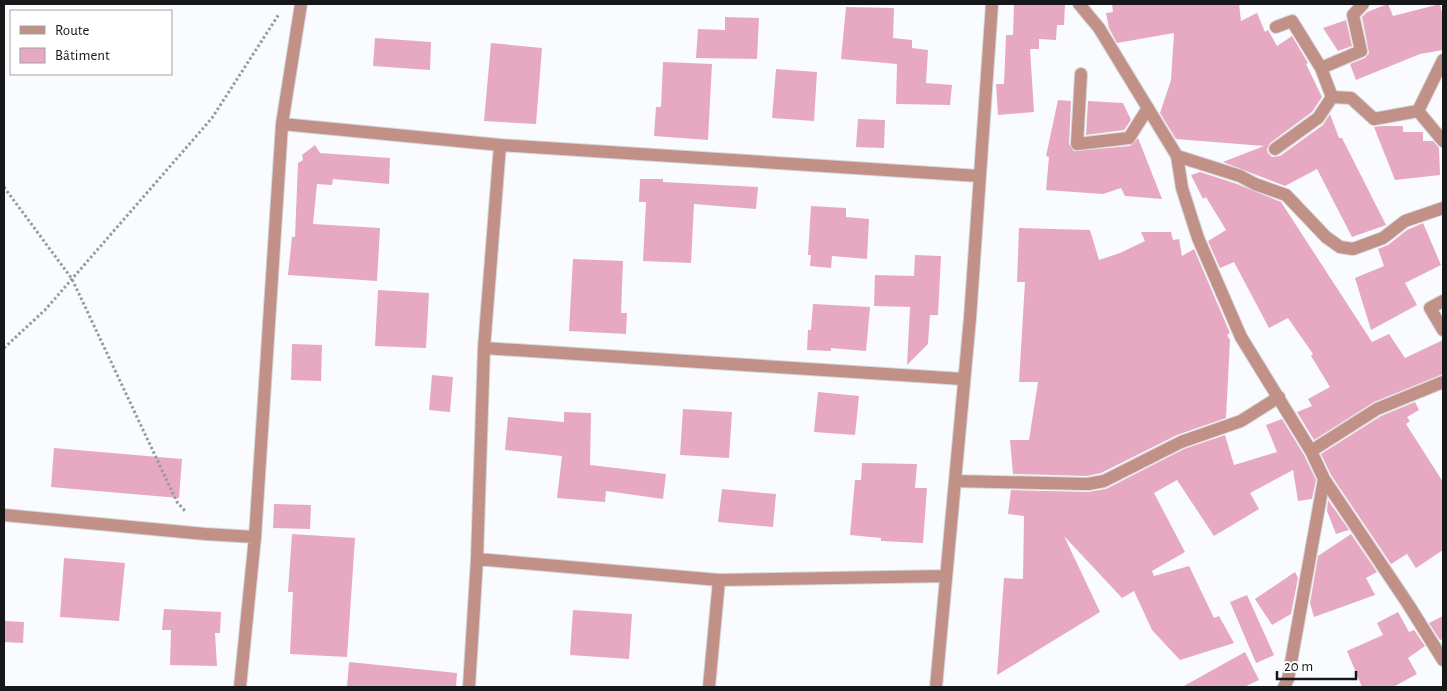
<svg xmlns="http://www.w3.org/2000/svg" width="1447" height="691" font-family="'Alegreya Sans',sans-serif">
	<style>
		.building { fill: #e6a9c1 }
		.lines { fill: none; stroke-linecap: round; stroke-linejoin: round }
		.minor-casing { stroke: #d5d7da; stroke-width: 14 }
		.path { stroke: #989a9d; stroke-width: 3; stroke-dasharray: 2.5 2.5; stroke-linecap: butt }
		.minor { stroke: #c19087; stroke-width: 12 }
	</style>
	<rect width="100%" height="100%" fill="#f9fbff"/>
	<path class="building" d="M 1014,4 L 1065,4 L 1064,25 L 1057,25 L 1056,40 L 1039,39 L 1039,49 L 1030,49 L 1034,112 L 998,115 L 996,84 L 1004,84 L 1006,35 L 1013,35 Z
		M 1112,4 L 1239,4 L 1241,21 L 1257,13 L 1265,32 L 1268,30 L 1277,46 L 1292,36 L 1308,63 L 1306,64 L 1322,97 L 1312,112 L 1270,143 L 1267,149 L 1268,153 L 1272,157 L 1280,156 L 1323,125 L 1330,114 L 1339,138 L 1342,138 L 1386,225 L 1352,237 L 1317,169 L 1285,186 L 1223,162 L 1264,146 L 1176,139 L 1160,113 L 1171,80 L 1174,33 L 1117,43 L 1109,28 L 1106,13 L 1113,12 Z
		M 1388,4 L 1393,16 L 1440,4 L 1443,17 L 1443,50 L 1420,54 L 1356,80 L 1350,64 L 1365,58 L 1369,53 L 1362,17 L 1367,12 Z
		M 846,7 L 894,8 L 893,38 L 912,40 L 912,48 L 928,50 L 926,83 L 952,85 L 950,105 L 896,104 L 897,64 L 841,59 Z
		M 725,17 L 759,18 L 757,59 L 696,58 L 698,29 L 725,30 Z
		M 1346,20 L 1352,46 L 1338,51 L 1323,28 Z
		M 375,38 L 431,42 L 430,70 L 373,66 Z
		M 491,43 L 542,48 L 536,124 L 484,121 Z
		M 663,62 L 712,64 L 708,140 L 654,136 L 656,107 L 661,107 Z
		M 776,69 L 817,72 L 814,121 L 772,118 Z
		M 1058,100 L 1071,101 L 1069,144 L 1074,151 L 1130,146 L 1138,138 L 1162,199 L 1125,196 L 1121,188 L 1103,194 L 1046,190 L 1049,157 L 1046,156 Z
		M 1088,101 L 1123,103 L 1131,120 L 1124,130 L 1086,135 Z
		M 858,119 L 885,120 L 884,148 L 856,147 Z
		M 1381,126 L 1403,126 L 1403,132 L 1423,132 L 1423,141 L 1433,141 L 1439,148 L 1440,175 L 1395,180 L 1374,127 Z
		M 315,145 L 320,153 L 390,158 L 389,184 L 333,179 L 332,185 L 317,184 L 313,224 L 380,228 L 377,281 L 288,275 L 292,237 L 295,237 L 298,163 L 303,160 L 302,155 Z
		M 1200,172 L 1237,184 L 1281,202 L 1372,342 L 1389,334 L 1405,358 L 1443,340 L 1443,374 L 1374,402 L 1314,440 L 1297,412 L 1312,406 L 1308,399 L 1330,387 L 1311,356 L 1313,354 L 1288,318 L 1269,328 L 1234,262 L 1220,268 L 1208,241 L 1226,230 L 1206,197 L 1203,199 L 1191,175 Z
		M 640,179 L 663,179 L 663,182 L 758,187 L 756,209 L 694,204 L 691,263 L 643,261 L 646,202 L 639,202 Z
		M 811,206 L 846,208 L 846,217 L 869,219 L 867,259 L 832,256 L 831,268 L 810,266 L 811,255 L 808,255 Z
		M 1423,223 L 1441,265 L 1405,283 L 1417,305 L 1371,330 L 1355,278 L 1384,266 L 1378,249 L 1388,245 L 1407,230 Z
		M 1019,228 L 1090,230 L 1099,260 L 1120,253 L 1145,241 L 1141,232 L 1171,232 L 1173,240 L 1179,239 L 1182,256 L 1194,249 L 1230,333 L 1227,335 L 1230,340 L 1226,418 L 1177,435 L 1101,473 L 1087,476 L 1013,474 L 1010,440 L 1029,440 L 1038,382 L 1019,382 L 1025,282 L 1017,282 Z
		M 915,255 L 941,256 L 938,315 L 930,315 L 928,344 L 907,365 L 910,307 L 874,306 L 875,275 L 914,276 Z
		M 573,259 L 623,261 L 621,313 L 627,313 L 626,334 L 569,331 Z
		M 378,290 L 429,293 L 426,348 L 375,346 Z
		M 813,304 L 870,307 L 866,351 L 831,348 L 831,351 L 807,350 L 808,330 L 811,330 Z
		M 292,344 L 322,345 L 321,381 L 291,380 Z
		M 432,375 L 453,377 L 450,412 L 429,410 Z
		M 818,392 L 859,396 L 855,435 L 814,432 Z
		M 1415,402 L 1419,410 L 1407,417 L 1410,421 L 1406,424 L 1443,482 L 1443,550 L 1416,568 L 1407,554 L 1391,564 L 1331,475 L 1321,454 L 1381,416 Z
		M 683,409 L 732,412 L 729,458 L 680,455 Z
		M 564,412 L 591,413 L 590,465 L 666,474 L 663,499 L 606,491 L 605,502 L 557,498 L 562,456 L 505,450 L 508,417 L 564,422 Z
		M 1282,419 L 1304,455 L 1316,480 L 1312,499 L 1298,501 L 1293,470 L 1250,493 L 1259,509 L 1214,536 L 1177,480 L 1154,493 L 1185,552 L 1152,571 L 1154,576 L 1189,566 L 1214,618 L 1219,616 L 1234,643 L 1180,660 L 1152,630 L 1134,591 L 1122,598 L 1064,536 L 1100,612 L 997,675 L 1004,578 L 1023,579 L 1024,516 L 1008,514 L 1011,490 L 1088,492 L 1106,489 L 1184,449 L 1225,435 L 1234,465 L 1277,452 L 1266,425 Z
		M 54,448 L 182,459 L 179,498 L 51,487 Z
		M 862,463 L 917,464 L 915,488 L 927,488 L 923,543 L 881,541 L 881,538 L 850,535 L 855,480 L 861,480 Z
		M 722,489 L 776,494 L 773,527 L 718,522 Z
		M 1328,500 L 1349,530 L 1336,534 L 1327,511 Z
		M 274,504 L 311,505 L 310,529 L 273,528 Z
		M 292,534 L 355,538 L 347,657 L 290,654 L 293,592 L 288,592 Z
		M 1351,534 L 1377,572 L 1366,578 L 1375,595 L 1314,617 L 1310,603 L 1318,556 Z
		M 64,558 L 125,563 L 119,621 L 60,617 Z
		M 1295,572 L 1298,578 L 1291,614 L 1272,625 L 1255,599 Z
		M 1247,595 L 1274,655 L 1256,663 L 1230,602 Z
		M 164,609 L 221,612 L 220,633 L 215,633 L 217,666 L 170,665 L 171,630 L 162,630 Z
		M 573,610 L 632,614 L 629,659 L 570,655 Z
		M 1398,612 L 1409,632 L 1414,630 L 1425,646 L 1408,658 L 1417,674 L 1393,687 L 1362,687 L 1347,651 L 1383,635 L 1377,623 Z
		M 1443,616 L 1443,639 L 1440,640 L 1429,623 Z
		M 4,621 L 24,622 L 23,643 L 4,642 Z
		M 1245,652 L 1259,680 L 1244,687 L 1182,687 Z
		M 349,662 L 457,673 L 456,687 L 347,687 Z"/>
	<g class="lines">
		<g class="minor-casing">
			<path id="minor" d="M 1079,4 L 1099,28 L 1177,156 L 1182,188 L 1198,238 L 1241,337 L 1311,451 L 1324,479 L 1408,604 L 1443,660
				M 1443,60 L 1418,111 L 1443,141
				M 1321,68 L 1361,51 L 1353,15 L 1363,4
				M 1081,74 L 1077,144 L 1129,138 L 1148,108
				M 1332,97 L 1351,98 L 1374,119 L 1418,111
				M 282,124 L 500,145 L 979,176
				M 1275,149 L 1318,118 L 1332,97 L 1321,68 L 1292,21 L 1276,27
				M 1177,156 L 1240,176 L 1255,184 L 1286,195 L 1326,237 L 1340,247 L 1353,249 L 1383,238 L 1405,221 L 1443,208
				M 1443,301 L 1430,308 L 1443,330
				M 484,348 L 963,379
				M 1311,451 L 1377,409 L 1443,382
				M 955,481 L 1088,484 L 1104,481 L 1181,442 L 1241,421 L 1279,397
				M 4,515 L 205,534 L 255,537
				M 477,559 L 719,580 L 946,576
				M 240,687 L 255,537 L 282,124 L 301,4
				M 469,687 L 477,559 L 484,348 L 500,145
				M 709,687 L 719,580
				M 936,687 L 970,318 L 992,4
				M 1284,687 L 1288,679 L 1324,479"/>
		</g>
		<path class="path" d="M 4,187 L 72,279 L 177,502 L 186,512
			M 4,348 L 45,310 L 212,118 L 279,14"/>
		<use href="#minor" class="minor"/>
	</g>
	<rect width="1447" height="691" fill="none" stroke="#151719" stroke-width="10"/>
	<rect x="10" y="10" width="162" height="65" fill="#ffffff" stroke="#a1a2a3"/>
	<rect x="20" y="26" width="25" height="8" fill="#c19087" stroke="#a1a2a3"/>
	<text x="55" y="35" font-size="15" fill="#151719">Route</text>
	<rect x="20" y="48" width="25" height="15" fill="#e6a9c1" stroke="#a1a2a3"/>
	<text x="55" y="60" font-size="15" fill="#151719">Bâtiment</text>
	<path d="M1277 671v8h79v-8" fill="none" stroke="#151719" stroke-width="2.5"/>
	<text x="1284" y="671" font-size="15" fill="#151719" stroke="#ffffff" stroke-width="4" paint-order="stroke">20 m</text>
</svg>
